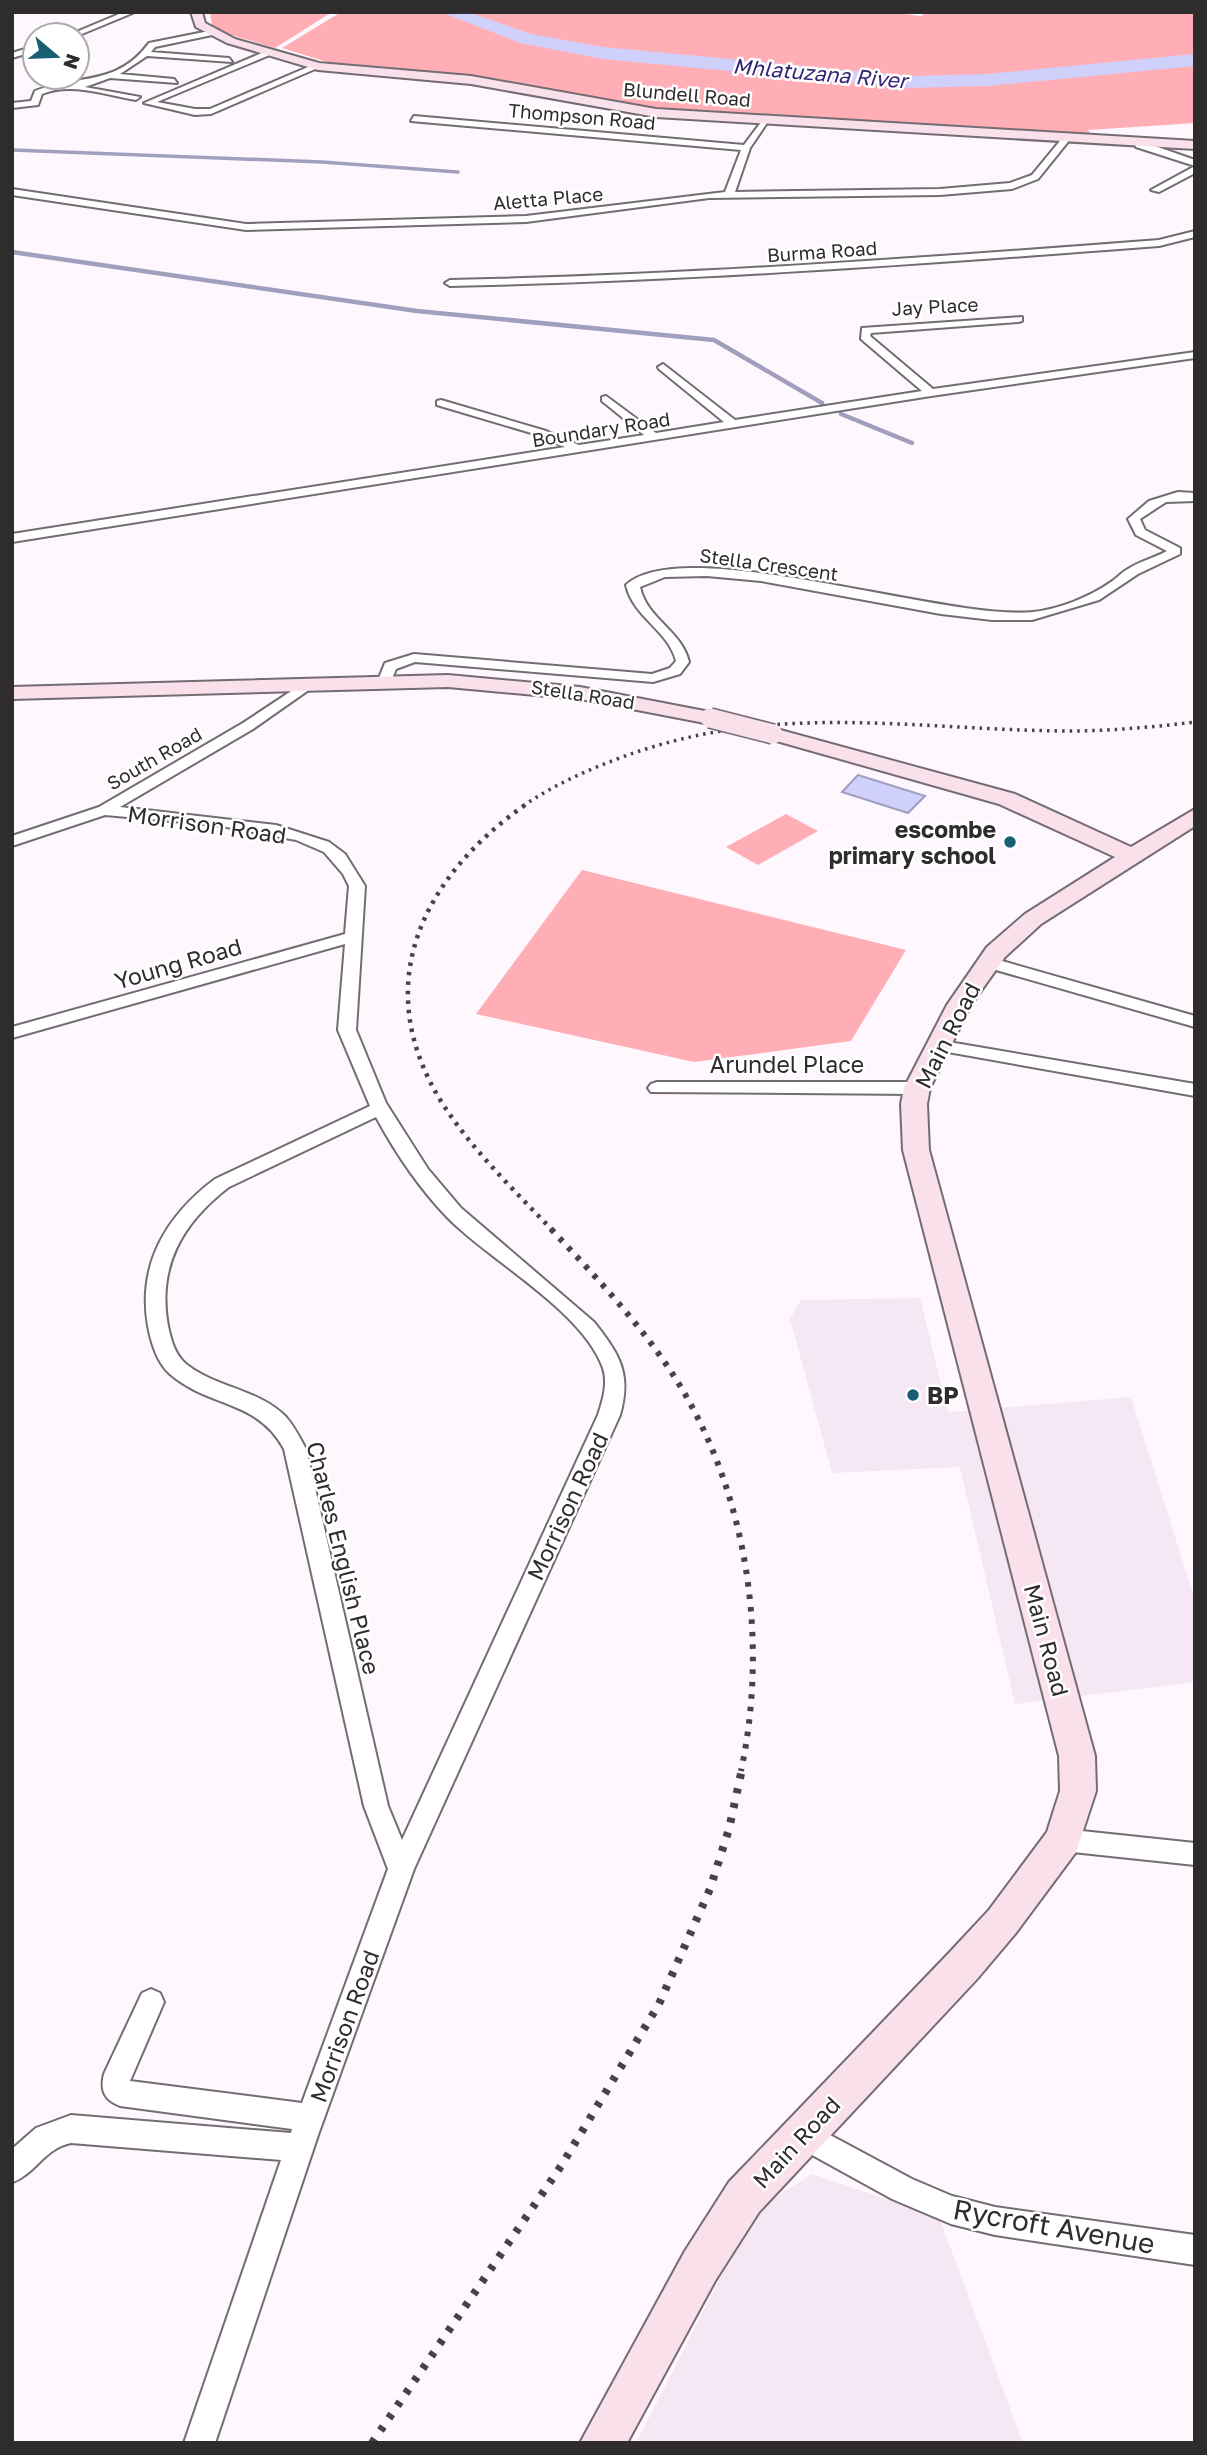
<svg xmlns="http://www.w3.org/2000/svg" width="1207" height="2455" font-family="'Golos Text',sans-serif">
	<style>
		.built { fill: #f5e7f3 }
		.green { fill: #ffaeb6 }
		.water { fill: #d0d0fc; stroke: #a09fbe; stroke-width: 2 }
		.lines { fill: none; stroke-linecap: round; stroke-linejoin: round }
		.stream-far1 { stroke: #a09fbe; stroke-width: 3.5 }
		.stream { stroke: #a09fbe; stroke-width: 4.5 }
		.river { fill: #d0d0fc; fill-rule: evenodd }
		.street-casing { stroke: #736d73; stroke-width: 4 }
		.secondary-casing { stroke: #736d73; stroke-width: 4 }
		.street { fill: #fff; fill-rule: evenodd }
		.secondary { fill: #f9e0eb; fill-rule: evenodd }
		.rail-far3 { stroke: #464245; stroke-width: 3.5; stroke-dasharray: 2.5 5; stroke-linecap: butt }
		.rail-far2 { stroke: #464245; stroke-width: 4.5; stroke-dasharray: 3.5 6; stroke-linecap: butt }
		.rail-far1 { stroke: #464245; stroke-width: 6; stroke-dasharray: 4.5 8; stroke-linecap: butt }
		.rail { stroke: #464245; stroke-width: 8; stroke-dasharray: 5 10; stroke-linecap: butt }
		.secondary-bridge-casing { stroke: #736d73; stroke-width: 22; stroke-linecap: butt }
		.secondary-bridge { stroke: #f9e0eb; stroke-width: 19 }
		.poi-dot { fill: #1a5f71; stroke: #fff; stroke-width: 2.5 }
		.labels { text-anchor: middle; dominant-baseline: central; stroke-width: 5; stroke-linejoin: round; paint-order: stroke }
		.far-street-label { font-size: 19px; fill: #2f2c2e; stroke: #fff }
		.far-water-label { font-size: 21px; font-style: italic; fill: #332476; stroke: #fff }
		.street-label { font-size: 23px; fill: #2f2c2e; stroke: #fff }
		.poi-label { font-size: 23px; font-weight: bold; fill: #2f2c2e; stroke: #fff; text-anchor: end }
		.near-street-label { font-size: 28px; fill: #2f2c2e; stroke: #fff }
	</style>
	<rect width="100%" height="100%" fill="#fff7fe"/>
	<path class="built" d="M 920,1298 L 948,1412 L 1131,1397 L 1195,1600 L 1195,1682 L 1015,1704 L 960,1467 L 832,1473 L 790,1319 L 801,1300 Z
		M 812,2174 L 939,2217 L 1023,2443 L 636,2443 L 755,2210 Z"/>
	<path class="green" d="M 210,12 L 332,12 L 275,48 L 228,34 L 212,25 Z
		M 341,12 L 889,12 L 921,16 L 926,12 L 1195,12 L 1195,123 L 1088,130 L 1091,134 L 679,111 L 595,99 L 499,80 L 340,66 L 282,48 Z
		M 786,814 L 818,831 L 758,865 L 726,847 Z
		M 582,870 L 906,950 L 851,1041 L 694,1062 L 476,1014 Z"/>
	<path class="water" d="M 858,775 L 925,796 L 908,813 L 842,792 Z"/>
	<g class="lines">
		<path class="stream-far1" d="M 12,150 L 322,162 L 458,172"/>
		<path class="stream" d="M 12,252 L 417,311 L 714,340 L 822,403
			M 841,414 L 912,443"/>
		<path class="river" d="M 441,12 L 468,12 L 531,34 L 603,47 L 909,76 L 987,74 L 1195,54 L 1195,66 L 987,86 L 909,88 L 603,59 L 520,43 Z"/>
		<g class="street-casing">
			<path id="street" d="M 124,12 L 135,12 L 77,36 L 69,35 Z
				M 209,31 L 212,35 L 155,47 L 151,52 L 229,58 L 232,62 L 147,56 L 120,74 L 174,79 L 177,83 L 110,78 L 85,87 L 140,97 L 136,100 C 105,95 71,82 42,94 L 38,105 L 12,108 L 12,103 L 31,101 L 35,91 C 77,74 117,87 149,43 Z
				M 35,46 L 35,51 L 12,58 L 12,53 Z
				M 269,50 L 272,54 L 157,102 L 195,109 L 210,109 L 315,64 L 322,66 L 211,114 L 195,115 L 144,103 Z
				M 414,116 L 744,145 L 765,117 L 771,117 L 750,148 L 735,192 L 940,189 L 1010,183 L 1032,175 L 1064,136 L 1071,138 L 1038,179 L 1012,189 L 940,195 L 709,198 L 526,222 L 246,230 L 12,195 L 12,189 L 246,224 L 526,216 L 725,192 L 741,150 L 411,121 Z
				M 1132,138 L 1195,160 L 1195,166 L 1136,147 Z
				M 1195,166 L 1195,173 L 1159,192 L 1151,190 Z
				M 1195,231 L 1195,237 L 1159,246 C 923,264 687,281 450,286 L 445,283 L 450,280 C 687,275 923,258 1159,240 Z
				M 1022,317 L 1022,321 L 1018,322 L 871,333 L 870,336 L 933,389 L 1195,352 L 1195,358 L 931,396 L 12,542 L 12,534 L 565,447 L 538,435 L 437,405 L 437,401 L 441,400 L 546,431 L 579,445 L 644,435 L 602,401 L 602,397 L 606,396 L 656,433 L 724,422 L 659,369 L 658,367 L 663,364 L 735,420 L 922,391 L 861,339 L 862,328 Z
				M 1178,492 L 1195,493 L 1195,501 L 1166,502 L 1140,519 L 1145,530 L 1180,548 L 1180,554 L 1138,574 L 1099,600 L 1032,620 L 992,620 L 941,614 L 761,581 L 707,576 L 665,577 L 640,587 C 646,618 682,631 689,662 L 680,674 L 653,682 L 415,662 L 396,669 L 389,686 L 377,683 L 385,663 L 414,654 L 652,674 L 670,668 L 676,661 C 669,631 633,617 626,585 C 684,532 945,621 1033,612 C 1059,609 1090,597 1111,582 C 1117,578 1122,572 1128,569 C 1140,561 1154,558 1167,551 L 1136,535 L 1128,519 L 1149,501 Z
				M 305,682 L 310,683 L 310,689 L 253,729 L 120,807 L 276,825 L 329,842 L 345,854 L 365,886 L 356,1030 L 386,1103 L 428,1169 L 461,1208 L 594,1322 C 619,1354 632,1373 620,1415 L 414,1869 L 318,2135 L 215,2443 L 184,2443 L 281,2160 L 71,2143 C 45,2148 36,2173 13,2182 L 12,2149 L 36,2128 L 71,2115 L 291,2133 L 292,2129 L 120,2106 C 104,2100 100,2090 104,2074 L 142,1993 L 151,1989 L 160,1993 L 164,2002 L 130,2081 L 302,2103 L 388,1869 L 364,1806 L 284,1449 C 257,1399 209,1408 170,1374 C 157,1363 151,1342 148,1326 C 137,1264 167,1215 215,1179 L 370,1106 L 338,1030 L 345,944 L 12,1038 L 12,1027 L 345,934 L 349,886 L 343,874 L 324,852 L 296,840 L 216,825 L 105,815 L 12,846 L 12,836 L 99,807 L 243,723 ZM 376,1117 C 395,1152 419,1188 447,1217 C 490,1261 582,1310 603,1368 C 608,1383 603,1400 598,1415 L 402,1840 L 388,1806 L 306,1449 C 300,1438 294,1426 286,1417 C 259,1389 216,1388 186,1364 C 175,1355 171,1340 168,1326 C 157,1267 182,1223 229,1187 Z
				M 988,957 L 1195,1016 L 1195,1027 L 982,966 L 980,962 L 982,958 Z
				M 937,1040 L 1195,1084 L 1195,1096 L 931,1049 L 928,1045 L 931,1041 Z
				M 657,1082 L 917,1082 L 926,1088 L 917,1094 L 651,1092 L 648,1088 L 651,1084 Z
				M 1063,1829 L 1195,1843 L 1195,1865 L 1063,1851 L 1054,1848 L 1050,1840 L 1054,1832 Z
				M 804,2121 L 912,2179 L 952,2196 L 995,2207 L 1195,2235 L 1195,2265 L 995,2235 L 951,2224 L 892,2199 L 794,2145 L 790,2135 L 794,2125 Z"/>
		</g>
		<g class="secondary-casing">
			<path id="secondary" d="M 191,12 L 202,12 L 205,23 L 235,39 L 319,63 L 471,76 L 656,109 L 1195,141 L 1195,149 L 656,117 L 471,84 L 318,70 L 227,43 L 196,27 Z
				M 448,675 L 580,687 L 710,712 L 720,718 L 710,724 L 580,699 L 448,687 L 12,699 L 12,687 Z
				M 773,728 L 1015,794 L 1131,847 L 1195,809 L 1195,826 L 1041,924 L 1005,957 L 971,1005 L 930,1088 L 927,1104 L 929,1150 L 1095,1756 L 1096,1791 L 1076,1852 L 1015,1934 L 977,1979 L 759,2212 L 715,2281 L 627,2443 L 580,2443 L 685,2251 L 729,2182 L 949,1953 L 989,1910 L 1047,1832 L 1060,1791 L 1059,1756 L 903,1150 L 901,1104 L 904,1088 L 947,1005 L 987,947 L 1025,914 L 1115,857 L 999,804 L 766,738 L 762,734 Z"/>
		</g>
		<use href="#street" class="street"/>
		<use href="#secondary" class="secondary"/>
		<path class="rail-far3" d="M 523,806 C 552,786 585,771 617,759 C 772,700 909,730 1068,731 C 1111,731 1153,727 1195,722"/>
		<path class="rail-far2" d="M 525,805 C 420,879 368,988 444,1106 C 475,1153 515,1191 553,1231"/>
		<path class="rail-far1" d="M 551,1229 C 592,1273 634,1317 668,1367 C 746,1482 770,1636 741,1771"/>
		<path class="rail" d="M 372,2443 L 561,2166 L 659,2004 L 710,1889 L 729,1829 L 742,1769"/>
		<g class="secondary-bridge-casing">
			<path id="secondary-bridge" d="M 710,718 L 773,734"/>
		</g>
		<use href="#secondary-bridge" class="secondary-bridge"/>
	</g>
	<g class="poi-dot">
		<circle cx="1010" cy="842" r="7"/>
		<circle cx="913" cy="1395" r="7"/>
	</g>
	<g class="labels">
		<g class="far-street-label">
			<text transform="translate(687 94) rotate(5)">Blundell Road</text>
			<text transform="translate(582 116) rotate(5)">Thompson Road</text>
			<text transform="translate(548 198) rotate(-5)">Aletta Place</text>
			<text transform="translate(822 251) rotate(-4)">Burma Road</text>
			<text transform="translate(935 306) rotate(-3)">Jay Place</text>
			<text transform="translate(601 429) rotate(-9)">Boundary Road</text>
			<text transform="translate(769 564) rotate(8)">Stella Crescent</text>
			<text transform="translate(583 694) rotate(9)">Stella Road</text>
			<text transform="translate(154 758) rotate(-30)">South Road</text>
		</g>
		<g class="far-water-label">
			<text transform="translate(820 73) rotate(5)">Mhlatuzana River</text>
		</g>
		<g class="street-label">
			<text transform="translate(207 824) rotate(8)">Morrison Road</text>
			<text transform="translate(178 963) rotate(-16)">Young Road</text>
			<text transform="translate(947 1035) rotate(-63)">Main Road</text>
			<text x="787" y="1064">Arundel Place</text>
			<text transform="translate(567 1506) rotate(-65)">Morrison Road</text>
			<text transform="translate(344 1558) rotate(76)">Charles English Place</text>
			<text transform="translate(1047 1640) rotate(75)">Main Road</text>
			<text transform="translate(344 2026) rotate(-70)">Morrison Road</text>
			<text transform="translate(796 2142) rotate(-47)">Main Road</text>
		</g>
		<g class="poi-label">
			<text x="996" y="829">escombe<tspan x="996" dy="26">primary school</tspan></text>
			<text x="927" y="1395" text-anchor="start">BP</text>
		</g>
		<g class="near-street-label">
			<text transform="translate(1054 2226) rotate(10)">Rycroft Avenue</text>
		</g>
	</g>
	<rect width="1207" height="2455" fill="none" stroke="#2f2c2e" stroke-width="28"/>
	<g transform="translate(56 56) rotate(109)"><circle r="33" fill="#ffffff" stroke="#acabab" stroke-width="2"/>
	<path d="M0-5L12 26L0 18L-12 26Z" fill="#1a5f71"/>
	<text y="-10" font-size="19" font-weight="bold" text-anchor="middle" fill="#2f2c2e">N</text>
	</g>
</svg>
